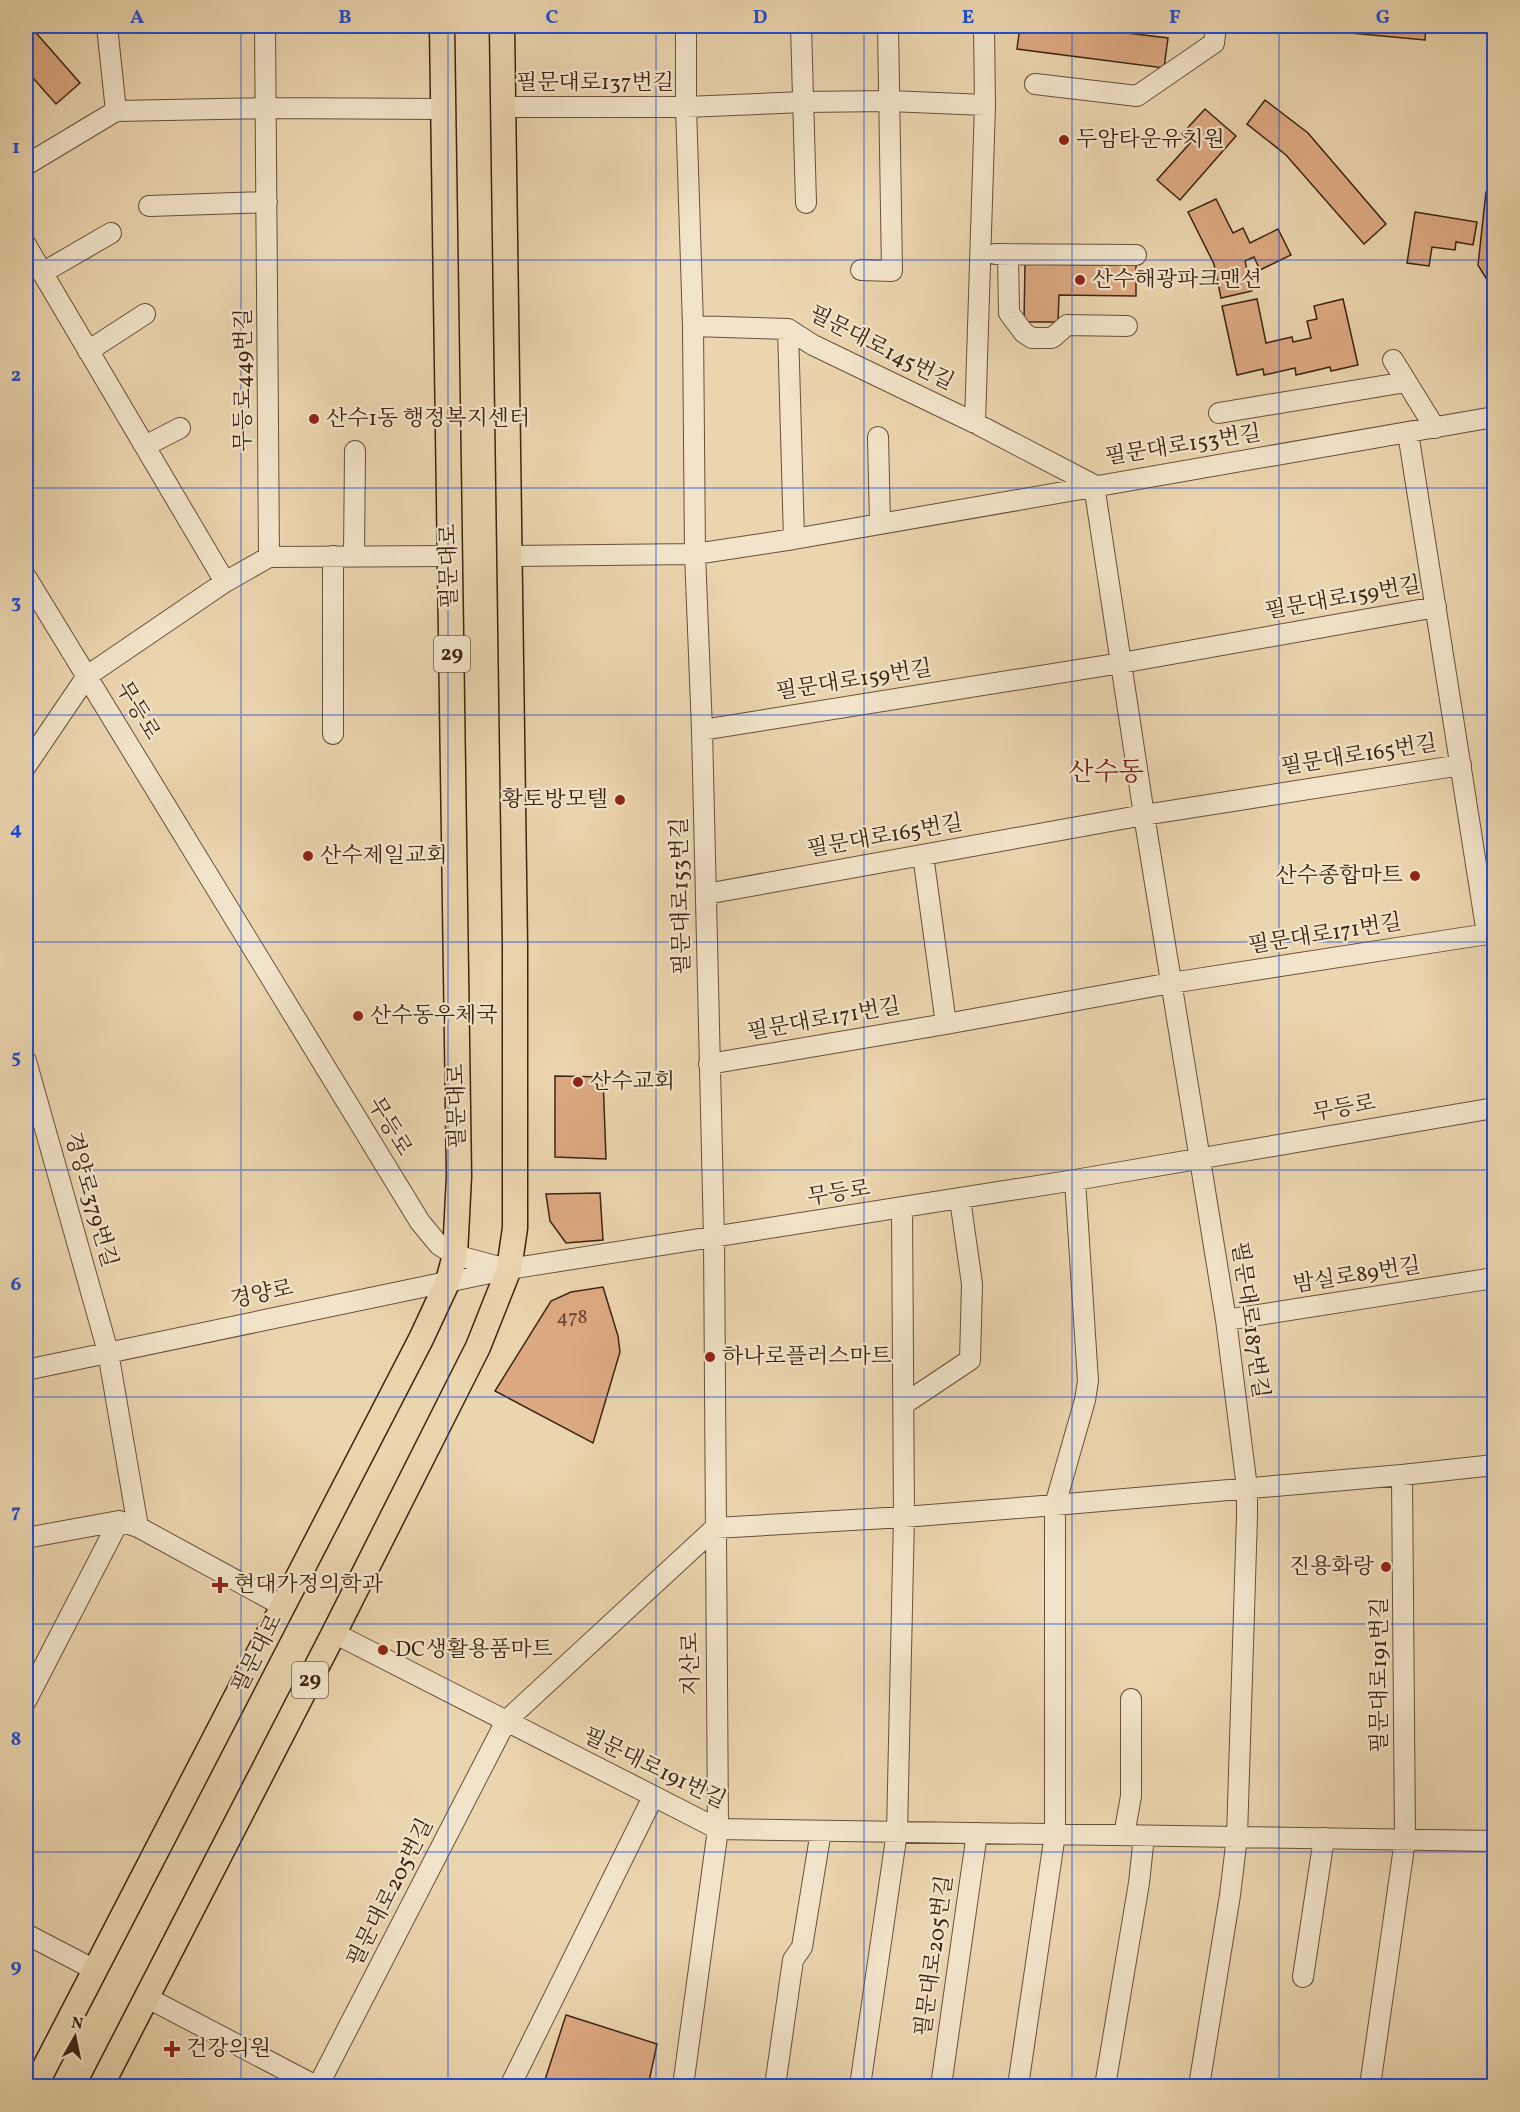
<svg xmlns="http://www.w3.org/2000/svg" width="1520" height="2112" font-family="Vollkorn,'Noto Serif KR',serif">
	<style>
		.building { fill: #dda982; stroke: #3d2414; stroke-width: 1.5 }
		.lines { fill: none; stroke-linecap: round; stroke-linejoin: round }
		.minor-casing { stroke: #68503a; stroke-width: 22 }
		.major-casing { stroke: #3d2414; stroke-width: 27 }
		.minor { stroke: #f2e4ca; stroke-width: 20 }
		.major { stroke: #ebd5ae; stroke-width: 24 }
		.grid { fill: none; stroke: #1d4ed8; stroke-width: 1.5; stroke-opacity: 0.55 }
		.poi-dot { fill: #8f2418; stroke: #f2e4ca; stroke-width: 2 }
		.labels { text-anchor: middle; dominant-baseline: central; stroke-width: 4.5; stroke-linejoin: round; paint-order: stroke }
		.number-label { font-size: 20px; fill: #654530 }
		.shield { fill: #f2e4ca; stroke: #735e4b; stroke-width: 1.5 }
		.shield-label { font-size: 21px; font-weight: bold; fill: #3d2414 }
		.street-label { font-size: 22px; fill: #3d2414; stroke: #f2e4ca }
		.poi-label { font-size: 22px; fill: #3d2414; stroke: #f2e4ca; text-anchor: start }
		.quarter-label { font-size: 26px; fill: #7a1f14; stroke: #f2e4ca }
		.neatline { fill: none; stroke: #1d4ed8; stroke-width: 2 }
		.grid-label { font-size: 20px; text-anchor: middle; font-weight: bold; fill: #1d4ed8 }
	</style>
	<rect width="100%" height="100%" fill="#ebd5ae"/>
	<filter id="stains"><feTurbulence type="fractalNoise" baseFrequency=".00333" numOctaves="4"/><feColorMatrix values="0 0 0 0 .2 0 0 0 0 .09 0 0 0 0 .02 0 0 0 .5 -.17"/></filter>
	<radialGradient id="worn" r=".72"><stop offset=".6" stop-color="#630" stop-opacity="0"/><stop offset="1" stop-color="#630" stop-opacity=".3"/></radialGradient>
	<path class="building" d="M 26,26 L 30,26 L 80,83 L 56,104 L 26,70 Z
		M 1020,26 L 1069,26 L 1168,38 L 1164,68 L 1017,49 Z
		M 1275,26 L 1426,26 L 1425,40 Z
		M 1265,100 L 1308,133 L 1386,224 L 1364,244 L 1286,155 L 1247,124 Z
		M 1205,109 L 1236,136 L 1180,200 L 1157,180 L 1191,142 L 1182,134 Z
		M 1494,186 L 1494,284 L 1489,283 L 1478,265 L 1486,192 Z
		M 1216,199 L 1233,233 L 1243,228 L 1250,243 L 1278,229 L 1291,255 L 1260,270 L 1254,257 L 1245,261 L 1252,291 L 1221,298 L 1214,264 L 1188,212 Z
		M 1415,212 L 1477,222 L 1473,245 L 1456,242 L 1455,250 L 1432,247 L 1429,266 L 1407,263 Z
		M 1116,259 L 1136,259 L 1136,296 L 1059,295 L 1058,322 L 1024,322 L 1025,264 L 1116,265 Z
		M 1257,299 L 1266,343 L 1292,337 L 1293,342 L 1311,338 L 1307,321 L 1317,319 L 1314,306 L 1343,299 L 1358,365 L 1331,371 L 1330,367 L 1296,375 L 1295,368 L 1264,375 L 1263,369 L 1237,375 L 1222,306 Z
		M 555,1076 L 603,1077 L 606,1159 L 555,1157 Z
		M 600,1193 L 603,1240 L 566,1243 L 550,1221 L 546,1194 Z
		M 603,1287 L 618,1336 L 620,1352 L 593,1443 L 495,1391 L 551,1301 L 571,1292 Z
		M 566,2015 L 657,2044 L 648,2086 L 543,2086 Z"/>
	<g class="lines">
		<g class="minor-casing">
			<path id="minor" d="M 107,26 L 116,111
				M 265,26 L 269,557
				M 801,26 L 806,203
				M 1035,84 L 1137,96 L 1214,43 L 1216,26
				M 504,107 L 686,107 L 804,102 L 889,101 L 985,105
				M 26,165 L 116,111 L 267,108 L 443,109
				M 149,206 L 267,202
				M 26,245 L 225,582
				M 995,254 L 1136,255
				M 1008,254 L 1009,313 L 1024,333 L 1032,338 L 1052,338 L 1067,325 L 1127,326
				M 861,270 L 892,271 L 888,26
				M 42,273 L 111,233
				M 693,326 L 788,329 L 813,345 L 975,423 L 1094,485 L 1144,815 L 1226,1320 L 1247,1488 L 1247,1516 L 1237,1837 L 1230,1895 L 1199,2086
				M 788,329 L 794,539
				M 88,351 L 145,314
				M 1393,360 L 1435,428
				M 1219,413 L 1406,382
				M 975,423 L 985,105 L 984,26
				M 1408,433 L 1487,934
				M 878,437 L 880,523
				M 145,446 L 180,428
				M 333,556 L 333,734
				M 354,556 L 355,451
				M 511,556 L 695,554 L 794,539 L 1494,417
				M 26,577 L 420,1222 L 439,1245 L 455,1255 L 503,1268
				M 702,730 L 1121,663 L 1436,607
				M 26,766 L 87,676 L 225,582 L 269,557 L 450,556
				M 923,855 L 946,1024
				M 706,894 L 1144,815 L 1461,765
				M 26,1061 L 108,1352 L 138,1527
				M 709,1064 L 946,1024 L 1171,983 L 1494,933
				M 1226,1320 L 1494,1278
				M 26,1370 L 509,1269 L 1075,1180 L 1494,1108
				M 904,1404 L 970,1360 L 972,1284 L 960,1199
				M 26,1538 L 119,1521 L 138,1527 L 283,1606
				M 334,1633 L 718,1829 L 1494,1841
				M 26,1701 L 119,1521
				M 1124,1835 L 1131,1796 L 1131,1699
				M 26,1934 L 95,1970
				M 1303,1977 L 1324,1838
				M 146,1997 L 316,2086
				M 318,2086 L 506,1721 L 715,1528 L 904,1517 L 1055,1505 L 1402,1475 L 1494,1465
				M 510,2086 L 653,1797
				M 683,2086 L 718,1829 L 714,1238 L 702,730 L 695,554 L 693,326 L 686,107 L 686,26
				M 775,2086 L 793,1960 L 802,1947 L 821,1831
				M 860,2086 L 897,1832 L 904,1517 L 902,1208
				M 941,2086 L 977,1833
				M 1018,2086 L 1055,1834 L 1055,1505 L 1085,1400 L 1088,1381 L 1075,1180
				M 1105,2086 L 1139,1883 L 1144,1836
				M 1370,2086 L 1405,1840 L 1402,1475"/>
		</g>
		<g class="major-casing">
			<path id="major" d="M 35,2086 L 421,1339 L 448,1281 L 455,1255 L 459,1176 L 442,26
				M 101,2086 L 334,1633 L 478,1347 L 509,1269 L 515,1228 L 515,945 L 502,26"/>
		</g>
		<use href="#minor" class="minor"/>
		<use href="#major" class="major"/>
	</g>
	<path class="grid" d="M 241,26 L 241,2086M 448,26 L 448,2086M 656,26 L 656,2086M 864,26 L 864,2086M 1072,26 L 1072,2086M 1279,26 L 1279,2086M 26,260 L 1494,260M 26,488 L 1494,488M 26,715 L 1494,715M 26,942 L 1494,942M 26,1170 L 1494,1170M 26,1397 L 1494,1397M 26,1624 L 1494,1624M 26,1852 L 1494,1852"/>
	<g class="poi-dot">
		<circle cx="1064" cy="140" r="6"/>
		<circle cx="1080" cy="280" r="6"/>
		<circle cx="314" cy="419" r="6"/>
		<circle cx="620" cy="800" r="6"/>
		<circle cx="308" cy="856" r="6"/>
		<circle cx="1415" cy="876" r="6"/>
		<circle cx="358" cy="1016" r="6"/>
		<circle cx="578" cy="1082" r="6"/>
		<circle cx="710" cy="1357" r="6"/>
		<circle cx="1386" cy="1567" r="6"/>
		<path d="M217 1576h6v6h6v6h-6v6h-6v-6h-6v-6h6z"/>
		<circle cx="383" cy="1650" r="6"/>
		<path d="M169 2040h6v6h6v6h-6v6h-6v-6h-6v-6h6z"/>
	</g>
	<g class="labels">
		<g class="number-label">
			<text x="572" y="1318">478</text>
		</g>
		<g class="shield">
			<rect x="434" y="636" width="36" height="36" rx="4.5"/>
			<rect x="292" y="1662" width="36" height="36" rx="4.5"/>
		</g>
		<g class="shield-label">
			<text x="452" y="654">29</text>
			<text x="310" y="1680">29</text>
		</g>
		<g class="street-label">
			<text x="595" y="83">필문대로137번길</text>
			<text transform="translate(881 349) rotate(27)">필문대로145번길</text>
			<text transform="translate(244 380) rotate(-90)">무등로449번길</text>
			<text transform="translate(1183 446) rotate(-9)">필문대로153번길</text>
			<text transform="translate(450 566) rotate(-91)">필문대로</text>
			<text transform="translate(1343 599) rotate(-10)">필문대로159번길</text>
			<text transform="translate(854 681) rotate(-9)">필문대로159번길</text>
			<text transform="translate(137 711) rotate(59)">무등로</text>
			<text transform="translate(1359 756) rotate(-9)">필문대로165번길</text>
			<text transform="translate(885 837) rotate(-10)">필문대로165번길</text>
			<text transform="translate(682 896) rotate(-91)">필문대로153번길</text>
			<text transform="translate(1325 935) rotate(-9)">필문대로171번길</text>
			<text transform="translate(824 1020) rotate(-10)">필문대로171번길</text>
			<text transform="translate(458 1106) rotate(-91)">필문대로</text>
			<text transform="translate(1344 1109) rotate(-10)">무등로</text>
			<text transform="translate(389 1127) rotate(59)">무등로</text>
			<text transform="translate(839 1194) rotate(-9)">무등로</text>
			<text transform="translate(90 1200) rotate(74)">경양로379번길</text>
			<text transform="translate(1357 1276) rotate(-9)">밤실로89번길</text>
			<text transform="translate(262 1295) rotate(-12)">경양로</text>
			<text transform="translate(1249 1320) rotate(82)">필문대로187번길</text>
			<text transform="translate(258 1654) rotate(-63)">필문대로</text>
			<text transform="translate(692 1664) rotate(-91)">지산로</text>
			<text transform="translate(1380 1675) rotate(-90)">필문대로191번길</text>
			<text transform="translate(654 1769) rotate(26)">필문대로191번길</text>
			<text transform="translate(391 1893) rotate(-63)">필문대로205번길</text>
			<text transform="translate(935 1956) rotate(-82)">필문대로205번길</text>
		</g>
		<g class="poi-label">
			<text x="1076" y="140">두암타운유치원</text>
			<text x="1092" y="280">산수해광파크맨션</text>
			<text x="326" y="419">산수1동 행정복지센터</text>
			<text x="608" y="800" text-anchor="end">황토방모텔</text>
			<text x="320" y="856">산수제일교회</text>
			<text x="1403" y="876" text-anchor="end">산수종합마트</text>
			<text x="370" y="1016">산수동우체국</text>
			<text x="590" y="1082">산수교회</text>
			<text x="722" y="1357">하나로플러스마트</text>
			<text x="1374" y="1567" text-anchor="end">진용화랑</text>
			<text x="234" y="1585">현대가정의학과</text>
			<text x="395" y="1650">DC생활용품마트</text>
			<text x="186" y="2049">건강의원</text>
		</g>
		<g class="quarter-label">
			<text x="1106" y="773">산수동</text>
		</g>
	</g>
	<rect width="1520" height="2112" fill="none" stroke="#ebd5ae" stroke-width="66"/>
	<g transform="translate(75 2037) rotate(9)" stroke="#f2e4ca" stroke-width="4.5" paint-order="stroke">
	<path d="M0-4.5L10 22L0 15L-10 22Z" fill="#3d2414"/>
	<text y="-9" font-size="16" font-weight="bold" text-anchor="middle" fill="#3d2414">N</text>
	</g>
	<rect x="33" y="33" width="1454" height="2046" class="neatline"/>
	<g class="grid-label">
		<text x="137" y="23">A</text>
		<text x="345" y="23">B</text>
		<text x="552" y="23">C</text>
		<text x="760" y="23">D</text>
		<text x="968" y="23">E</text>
		<text x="1175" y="23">F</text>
		<text x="1383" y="23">G</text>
		<text x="16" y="153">1</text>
		<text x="16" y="381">2</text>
		<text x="16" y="608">3</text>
		<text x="16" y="835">4</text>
		<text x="16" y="1063">5</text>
		<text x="16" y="1290">6</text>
		<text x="16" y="1517">7</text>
		<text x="16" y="1745">8</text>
		<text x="16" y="1972">9</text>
	</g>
	<rect width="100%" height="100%" filter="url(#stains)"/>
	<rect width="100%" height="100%" fill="url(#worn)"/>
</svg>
